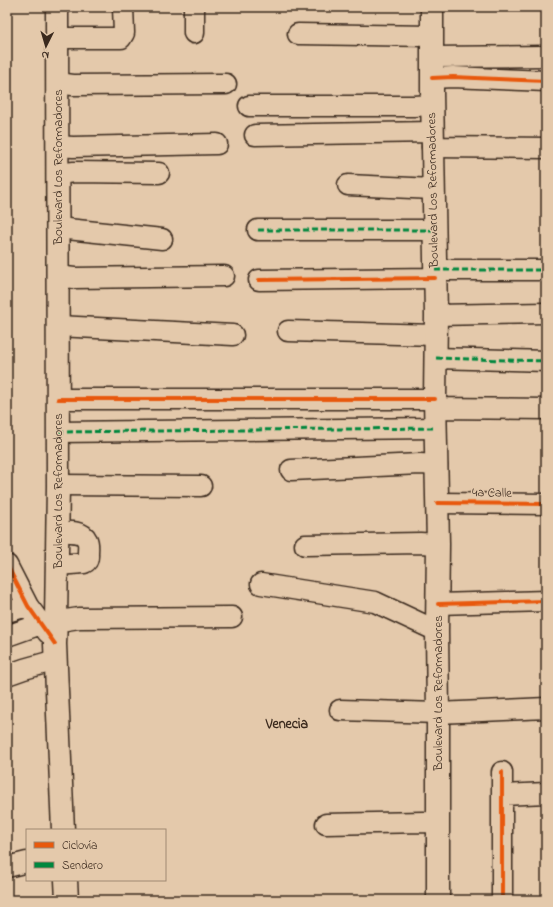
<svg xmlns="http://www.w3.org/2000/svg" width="553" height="907" font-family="'Indie Flower',sans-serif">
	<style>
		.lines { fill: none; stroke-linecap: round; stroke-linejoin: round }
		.minor-casing { stroke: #3b2a1e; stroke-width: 23 }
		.major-casing { stroke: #3b2a1e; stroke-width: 25 }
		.minor { stroke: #e4c9ab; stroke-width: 20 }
		.major { stroke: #e4c9ab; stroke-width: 22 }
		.quiet { stroke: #00873e; stroke-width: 3; stroke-dasharray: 6 3; stroke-linecap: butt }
		.cycleway-casing { stroke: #e4c9ab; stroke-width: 6 }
		.cycleway { stroke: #e8590c; stroke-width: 4 }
		.labels { text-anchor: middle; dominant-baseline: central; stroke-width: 3; stroke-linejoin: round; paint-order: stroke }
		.street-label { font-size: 13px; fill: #3b2a1e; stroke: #e4c9ab }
		.neighbourhood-label { font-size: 14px; font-weight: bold; fill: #3b2a1e; stroke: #e4c9ab }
	</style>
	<rect width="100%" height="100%" fill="#e4c9ab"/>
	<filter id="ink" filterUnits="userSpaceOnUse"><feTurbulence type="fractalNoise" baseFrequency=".025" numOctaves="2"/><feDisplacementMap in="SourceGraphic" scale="8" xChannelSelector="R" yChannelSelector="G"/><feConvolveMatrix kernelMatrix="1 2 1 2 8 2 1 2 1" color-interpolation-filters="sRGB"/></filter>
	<g filter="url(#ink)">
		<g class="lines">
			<g class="minor-casing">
				<path id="minor" d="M 194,33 L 194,7
					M 298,34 L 432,36
					M 58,38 L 121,38 L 124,33 L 123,7
					M 432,57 L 546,56
					M 432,78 L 453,77 L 546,81
					M 58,83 L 73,85 L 226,84
					M 249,106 L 414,106 L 432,105
					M 255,135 L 432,132
					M 57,146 L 73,147 L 217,144
					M 432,147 L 546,148
					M 58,174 L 74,172 L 159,173
					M 348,185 L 433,189
					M 58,228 L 162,239
					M 258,230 L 434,230
					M 435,270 L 546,270
					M 58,276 L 74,278 L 224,276
					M 259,280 L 435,278
					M 436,315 L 546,313
					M 58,326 L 233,335
					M 288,331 L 435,335
					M 436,358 L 546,361
					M 58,399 L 435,399
					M 436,408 L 546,409
					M 58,432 L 436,428
					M 291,470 L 420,464 L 437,465
					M 58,485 L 201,486
					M 437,503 L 546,504
					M 305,545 L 420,543 L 438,544
					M 7,565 L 28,606 L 48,633
					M 57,565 L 84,563 C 89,561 88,558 88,553 C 88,549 89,544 87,540 C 83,530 66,532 57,532
					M 261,584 L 375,602 L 437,631
					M 438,604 L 546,601
					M 7,612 L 28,606
					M 7,636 L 41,624 L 79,618 L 232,617
					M 7,675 L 24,669 L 56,660
					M 340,710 L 438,713 L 546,708
					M 502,772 L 502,900
					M 503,795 L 546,793
					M 326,824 L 423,822 L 438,823
					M 7,867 L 27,862"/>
			</g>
			<g class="major-casing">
				<path id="major" d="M 57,7 L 58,485 L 56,621 L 55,644 L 63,830
					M 432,7 L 432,91 L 436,315 L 435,399 L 438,544 L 437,631 L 438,713 L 438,900
					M 66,880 L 67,900"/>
			</g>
			<use href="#minor" class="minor"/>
			<use href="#major" class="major"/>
			<path class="quiet" d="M 258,230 L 434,230
				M 435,270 L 546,270
				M 436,358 L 546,361
				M 58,432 L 436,428"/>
			<g class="cycleway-casing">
				<path id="cycleway" d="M 432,78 L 453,77 L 546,81
					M 259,280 L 435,278
					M 58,399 L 435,399
					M 437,503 L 546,504
					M 7,565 L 28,606 L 55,644
					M 438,604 L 546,601
					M 502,772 L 502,900"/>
			</g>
			<use href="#cycleway" class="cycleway"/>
		</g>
	</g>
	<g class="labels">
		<g class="street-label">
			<text transform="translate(58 167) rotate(-90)">Boulevard Los Reformadores</text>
			<text transform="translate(433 190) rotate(-91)">Boulevard Los Reformadores</text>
			<text transform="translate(58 491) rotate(-90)">Boulevard Los Reformadores</text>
			<text transform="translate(492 493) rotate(1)">4a Calle</text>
			<text transform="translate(438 693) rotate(-90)">Boulevard Los Reformadores</text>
		</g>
		<g class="neighbourhood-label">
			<text x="287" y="724">Venecia</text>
		</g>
	</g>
	<rect width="553" height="907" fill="none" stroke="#e4c9ab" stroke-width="24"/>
	<rect x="12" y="12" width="529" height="883" fill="none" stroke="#3b2a1e" stroke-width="1.5" filter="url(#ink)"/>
	<rect x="26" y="829" width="140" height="52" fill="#e4c9ab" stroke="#a08973"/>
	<rect x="34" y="842" width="20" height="6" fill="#e8590c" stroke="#a08973"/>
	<text x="62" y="849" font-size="12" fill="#3b2a1e">Ciclovía</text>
	<rect x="34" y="862" width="20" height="6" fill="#00873e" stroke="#a08973"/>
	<text x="62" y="869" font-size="12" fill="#3b2a1e">Sendero</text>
	<g transform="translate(46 46) rotate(185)" stroke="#e4c9ab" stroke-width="3" paint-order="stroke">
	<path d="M0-3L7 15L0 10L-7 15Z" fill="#3b2a1e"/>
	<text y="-6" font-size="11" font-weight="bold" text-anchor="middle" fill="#3b2a1e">N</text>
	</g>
</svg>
